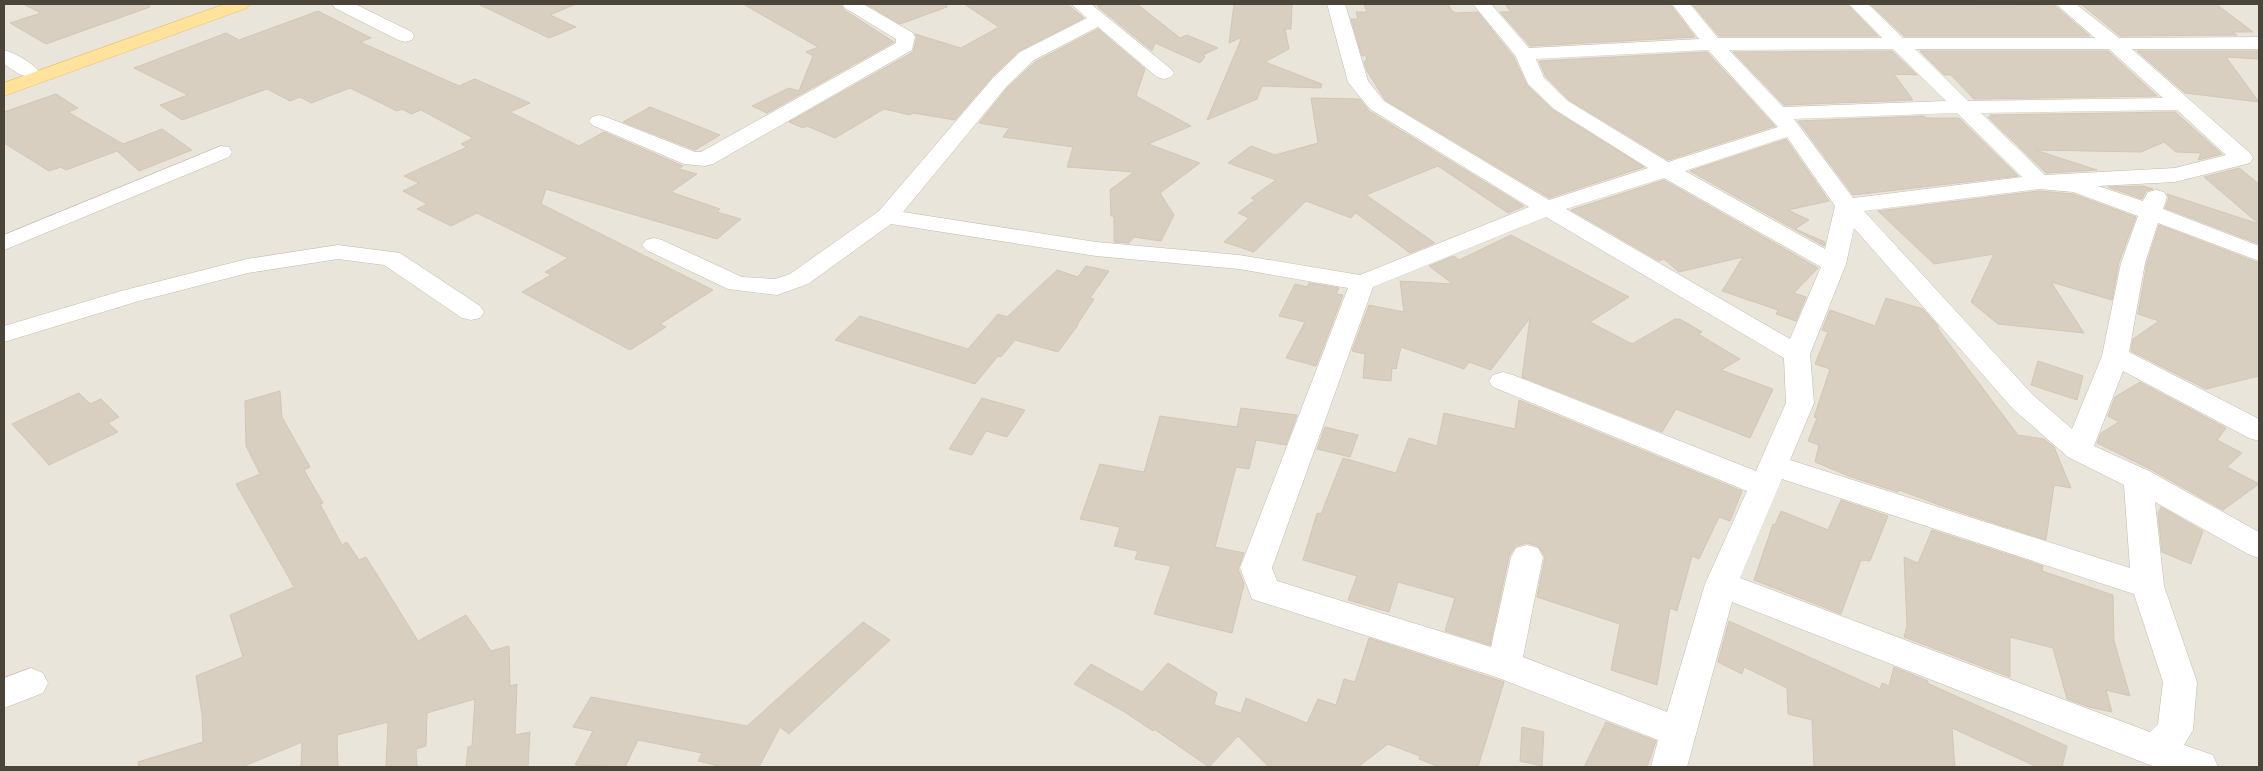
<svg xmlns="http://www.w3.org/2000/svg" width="2263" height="771" font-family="'Source Sans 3',sans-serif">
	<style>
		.residential { fill: #eae5da }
		.building { fill: #d8cfc1; stroke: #d3c7b4 }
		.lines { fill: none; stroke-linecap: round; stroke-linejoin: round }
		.minor-casing { stroke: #c2bbae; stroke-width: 1 }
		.major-casing { stroke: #e6c16a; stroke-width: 1 }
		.minor { fill: #fff; fill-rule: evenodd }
		.major { fill: #ffe39c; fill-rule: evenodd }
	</style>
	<rect width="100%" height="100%" fill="#f6f3ec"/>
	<path class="residential" d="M 4,4 L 2259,4 L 2259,767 L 4,767 Z"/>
	<path class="building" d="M 23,4 L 149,4 L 150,7 L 46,44 L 10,23 L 41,13 Z
		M 478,4 L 576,4 L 550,15 L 576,27 L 549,38 Z
		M 743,4 L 840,4 L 844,10 L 894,42 L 767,113 L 752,106 L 789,88 L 799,91 L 813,56 L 806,52 L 818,47 Z
		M 866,4 L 947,4 L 947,7 L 900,24 Z
		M 964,4 L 1067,4 L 1084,18 L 1019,51 L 992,77 L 955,120 L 913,113 L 910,115 L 884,109 L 835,138 L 807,126 L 803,128 L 789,122 L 913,52 L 917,37 L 915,34 L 961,48 L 999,27 Z
		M 1108,4 L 1137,4 L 1180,38 L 1187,35 L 1218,48 L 1203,55 L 1205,57 L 1200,63 L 1155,43 L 1152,51 L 1097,6 Z
		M 1234,4 L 1292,4 L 1291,29 L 1285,29 L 1289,49 L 1265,62 L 1322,84 L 1321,88 L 1262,86 L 1257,99 L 1207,120 L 1242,37 L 1229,43 Z
		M 1364,4 L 1448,4 L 1452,11 L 1456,13 L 1478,12 L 1513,56 L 1527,85 L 1553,110 L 1644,167 L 1549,198 L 1385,100 L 1367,71 L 1364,62 L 1367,59 L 1365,55 L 1362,56 L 1351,19 L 1358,19 L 1356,12 L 1367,12 Z
		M 1505,4 L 1670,4 L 1695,37 L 1530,46 L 1500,12 L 1511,12 Z
		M 1692,4 L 1847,4 L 1878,36 L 1719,36 Z
		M 1870,4 L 2054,5 L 2090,36 L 1904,36 Z
		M 2081,4 L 2216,4 L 2253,32 L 2232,32 L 2237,35 L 2120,36 Z
		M 318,11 L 371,38 L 360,42 L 459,86 L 475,79 L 530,103 L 510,112 L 579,146 L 604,132 L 683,166 L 679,169 L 697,174 L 671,192 L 720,209 L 717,212 L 741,219 L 717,239 L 546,189 L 541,204 L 713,290 L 660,324 L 666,327 L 630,350 L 522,292 L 551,275 L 545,272 L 568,258 L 477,213 L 451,226 L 417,209 L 427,204 L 403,191 L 419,183 L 404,176 L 467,147 L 461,144 L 473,138 L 421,110 L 411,114 L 402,109 L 397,111 L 350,88 L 311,103 L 300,97 L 290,101 L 267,89 L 182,120 L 160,105 L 188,95 L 134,68 L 226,33 L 239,40 Z
		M 1098,29 L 1145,69 L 1136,96 L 1191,126 L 1148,144 L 1200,163 L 1160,193 L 1174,215 L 1161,241 L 1134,237 L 1129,243 L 1114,242 L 1114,216 L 1111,216 L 1110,190 L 1134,172 L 1067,167 L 1073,147 L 1003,137 L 1009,128 L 979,123 L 1008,87 L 1035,62 Z
		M 1892,51 L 1917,75 L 1894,74 L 1913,100 L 1784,105 L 1733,52 Z
		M 1920,51 L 2108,51 L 2157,96 L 1974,99 L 1951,75 L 1944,75 Z
		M 2137,51 L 2259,51 L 2259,59 L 2226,57 L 2259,102 L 2185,93 Z
		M 1707,52 L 1775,126 L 1668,160 L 1569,100 L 1546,77 L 1539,61 Z
		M 56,94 L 78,108 L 68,112 L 123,144 L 162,129 L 192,150 L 139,171 L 117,151 L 66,170 L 61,167 L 49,171 L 4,143 L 4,112 Z
		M 1311,98 L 1360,99 L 1369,111 L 1524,206 L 1508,213 L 1438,166 L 1366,195 L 1435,243 L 1410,253 L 1356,213 L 1351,218 L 1306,201 L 1254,252 L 1224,242 L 1249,218 L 1238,213 L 1255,200 L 1251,198 L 1276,180 L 1228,163 L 1251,146 L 1275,155 L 1318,143 Z
		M 650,107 L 720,135 L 695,150 L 623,122 Z
		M 2175,112 L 2222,154 L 2198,160 L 2201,153 L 2176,152 L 2164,142 L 2141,152 L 2035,150 L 2097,170 L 2046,173 L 1988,117 L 1993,117 L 1990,115 Z
		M 1924,116 L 1926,118 L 1959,118 L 2018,176 L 1853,195 L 1798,121 Z
		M 1786,139 L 1829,201 L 1788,210 L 1809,220 L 1795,229 L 1825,242 L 1824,246 L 1690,171 Z
		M 2239,168 L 2259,184 L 2259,224 L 2204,177 Z
		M 1664,180 L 1818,268 L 1794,293 L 1806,297 L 1796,321 L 1776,314 L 1778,310 L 1722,291 L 1743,257 L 1679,272 L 1664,259 L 1659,261 L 1571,210 Z
		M 2143,186 L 2153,189 L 2146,191 L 2142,199 L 2108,187 Z
		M 2039,191 L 2073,194 L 2136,217 L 2119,262 L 2112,300 L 2051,282 L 2084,333 L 1998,324 L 1971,302 L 1994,254 L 1934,264 L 1878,211 Z
		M 2167,194 L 2259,224 L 2259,244 L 2165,208 L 2169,198 Z
		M 2159,225 L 2259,263 L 2259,376 L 2206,389 L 2131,351 L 2133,339 L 2159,321 L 2138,314 L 2147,263 Z
		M 1511,235 L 1629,297 L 1590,322 L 1632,344 L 1675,319 L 1680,319 L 1702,332 L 1698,334 L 1740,359 L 1721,370 L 1773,389 L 1750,438 L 1676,409 L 1662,432 L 1522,377 L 1530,318 L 1491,370 L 1469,362 L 1464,369 L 1401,347 L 1396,369 L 1392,368 L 1391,381 L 1363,378 L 1365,354 L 1352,351 L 1369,305 L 1404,312 L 1400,281 L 1453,284 L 1429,266 L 1454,256 L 1459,260 Z
		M 1086,266 L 1109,271 L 1090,298 L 1094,299 L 1077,325 L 1078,325 L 1058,352 L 1015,340 L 1001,357 L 998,356 L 975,384 L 835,340 L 860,316 L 968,349 L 998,314 L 1007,317 L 1057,270 L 1078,277 Z
		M 1309,283 L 1339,288 L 1336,294 L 1343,295 L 1316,366 L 1286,358 L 1305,322 L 1279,316 L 1295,284 L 1307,287 Z
		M 1886,298 L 1923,309 L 1938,326 L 1938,329 L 2018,435 L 2044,439 L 2054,447 L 2071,488 L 2054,485 L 2046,540 L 1942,506 L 1899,490 L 1898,492 L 1851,477 L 1815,462 L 1819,445 L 1808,441 L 1817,418 L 1814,417 L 1830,369 L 1815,364 L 1828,332 L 1822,330 L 1830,310 L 1875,326 Z
		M 2038,361 L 2083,376 L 2077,400 L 2031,385 Z
		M 2140,382 L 2226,428 L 2217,440 L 2242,453 L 2227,467 L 2259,484 L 2223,510 L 2150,469 L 2097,443 L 2101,433 L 2119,422 L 2108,416 L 2115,397 Z
		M 280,391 L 282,417 L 310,467 L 304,470 L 323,503 L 320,504 L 342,545 L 347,542 L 359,560 L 366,557 L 418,641 L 466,615 L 491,651 L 509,646 L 510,686 L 517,684 L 515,735 L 530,732 L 528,767 L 466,767 L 468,747 L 472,746 L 475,699 L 427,713 L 426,746 L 416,749 L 417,767 L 386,767 L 388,722 L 337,735 L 338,767 L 301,767 L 302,742 L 242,767 L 139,767 L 138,762 L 203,742 L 202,714 L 196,676 L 243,657 L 230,615 L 294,587 L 236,484 L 260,474 L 246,446 L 245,401 Z
		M 79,393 L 90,404 L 101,399 L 119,417 L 108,423 L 118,432 L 49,465 L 12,424 Z
		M 982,398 L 1025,410 L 1007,437 L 986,431 L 972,455 L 949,449 Z
		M 1519,400 L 1742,491 L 1730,521 L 1719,517 L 1699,559 L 1692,556 L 1677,611 L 1670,608 L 1657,685 L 1611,670 L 1620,624 L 1537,597 L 1545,557 L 1538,546 L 1527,543 L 1516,546 L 1509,556 L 1490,645 L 1445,631 L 1455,598 L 1398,582 L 1389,612 L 1348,600 L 1357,576 L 1303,560 L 1317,513 L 1321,514 L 1343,458 L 1396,473 L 1409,438 L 1437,446 L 1444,413 L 1515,429 Z
		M 1241,408 L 1297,415 L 1286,445 L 1256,440 L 1249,469 L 1236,467 L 1215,547 L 1244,553 L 1238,569 L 1244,584 L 1232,633 L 1154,614 L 1171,566 L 1135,559 L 1138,551 L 1114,546 L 1120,527 L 1080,519 L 1100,464 L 1144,472 L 1160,416 L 1237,427 Z
		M 1325,427 L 1358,435 L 1350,457 L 1317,449 Z
		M 1841,500 L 1888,516 L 1870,561 L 1861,560 L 1841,614 L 1754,580 L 1773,524 L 1775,525 L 1781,511 L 1828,530 Z
		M 2161,507 L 2203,531 L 2191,564 L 2162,552 L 2158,514 Z
		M 1932,530 L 2043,566 L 2042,571 L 2113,595 L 2114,641 L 2130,696 L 2106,690 L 2112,712 L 2089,707 L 2067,699 L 2053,648 L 2010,637 L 2010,677 L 1904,637 L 1907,626 L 1904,557 L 1918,563 Z
		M 1729,621 L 1880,689 L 1882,683 L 1889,686 L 1894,667 L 1928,681 L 1927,683 L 2067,746 L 2062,767 L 2037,767 L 1952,728 L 1955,767 L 1814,767 L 1812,720 L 1788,714 L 1787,688 L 1744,667 L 1742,674 L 1718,662 Z
		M 863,622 L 890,640 L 789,734 L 780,727 L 759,767 L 723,767 L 698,761 L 702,753 L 638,740 L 625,767 L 575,765 L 593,731 L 573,727 L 591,697 L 747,726 Z
		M 1369,638 L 1504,682 L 1478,767 L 1439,767 L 1419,759 L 1420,756 L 1388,744 L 1358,767 L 1269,767 L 1238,736 L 1209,767 L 1154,729 L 1153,731 L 1123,711 L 1074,684 L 1091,664 L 1142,692 L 1168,663 L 1217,693 L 1214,705 L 1241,713 L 1246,698 L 1307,723 L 1318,699 L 1336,705 L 1344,679 L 1355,682 Z
		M 1606,722 L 1656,741 L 1647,767 L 1584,767 Z
		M 1522,727 L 1544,732 L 1542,766 L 1520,761 Z"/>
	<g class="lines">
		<g class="minor-casing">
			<path id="minor" d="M 332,4 L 355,4 L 412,32 L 414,36 L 412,40 L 405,42 L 398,40 L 335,8 Z
				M 842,4 L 863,4 L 913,33 L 915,37 L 912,50 L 713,164 L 705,166 L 684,164 L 592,125 L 589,121 L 592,117 L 599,115 L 606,117 L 695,152 L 701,152 L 896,43 L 896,39 L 845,8 Z
				M 1071,4 L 1091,4 L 1171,69 L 1174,73 L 1171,77 L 1164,79 L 1157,77 L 1098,27 L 1034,60 L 1007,86 L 903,212 L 1096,242 L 1239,255 L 1360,275 L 1529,207 L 1370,109 L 1348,82 L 1327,4 L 1345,4 L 1368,81 L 1384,101 L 1549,200 L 1648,168 L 1554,109 L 1528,84 L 1515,55 L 1473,4 L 1491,4 L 1529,48 L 1699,39 L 1672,4 L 1690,4 L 1718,38 L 1882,38 L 1849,4 L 1868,4 L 1903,38 L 2095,38 L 2056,4 L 2076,4 L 2119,38 L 2259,37 L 2259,49 L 2132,49 L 2250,153 L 2253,158 L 2250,163 L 2175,182 L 2098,186 L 2143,201 L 2148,192 L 2156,190 L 2164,192 L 2167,197 L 2163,209 L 2259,246 L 2259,261 L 2158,223 L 2145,263 L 2129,352 L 2259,419 L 2259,441 L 2249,438 L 2123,371 L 2094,446 L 2149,471 L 2259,532 L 2259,558 L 2248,554 L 2155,502 L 2164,586 L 2197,682 L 2193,730 L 2184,745 L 2213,755 L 2218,767 L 2155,767 L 1732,602 L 1687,767 L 1651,767 L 1658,740 L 1496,677 L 1252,599 L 1240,568 L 1348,288 L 1239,269 L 1096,256 L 891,224 L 808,284 L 777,295 L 728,289 L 646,250 L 642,245 L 646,240 L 654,238 L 662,240 L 742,277 L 775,279 L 790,274 L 879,211 L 993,78 L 1020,52 L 1087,18 ZM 1893,49 L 1946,101 L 1783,107 L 1729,50 ZM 1915,49 L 2109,49 L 2163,98 L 1968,101 ZM 1708,50 L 1778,127 L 1668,162 L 1568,101 L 1544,78 L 1536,59 ZM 2177,110 L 2226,155 L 2175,168 L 2045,175 L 1981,113 ZM 1957,113 L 2022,177 L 1853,198 L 1794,119 ZM 1787,137 L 1835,206 L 1825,249 L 1685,171 ZM 1664,178 L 1821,267 L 1790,339 L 1566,209 ZM 2039,189 L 2073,192 L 2138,216 L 2121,263 L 2102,356 L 2072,429 L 2033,395 L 1864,211 ZM 1546,217 L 1784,358 L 1786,403 L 1756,471 L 1513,375 L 1503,372 L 1493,375 L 1489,381 L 1493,387 L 1747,491 L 1705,584 L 1667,712 L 1523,657 L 1543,557 L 1538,548 L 1527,545 L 1516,548 L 1511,557 L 1491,647 L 1277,581 L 1272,568 L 1373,287 ZM 1854,228 L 2013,409 L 2068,457 L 2124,485 L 2130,568 L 1790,460 L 1814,403 L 1810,354 L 1846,264 ZM 1782,479 L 2134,594 L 2163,682 L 2158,724 L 2150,732 L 1740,578 Z
				M 4,50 C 15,53 32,62 39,72 L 36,76 C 23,79 14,71 4,64 Z
				M 221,146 L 229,147 L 232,152 L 229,157 L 4,250 L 4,235 Z
				M 338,245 L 400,253 L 480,306 L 484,312 L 480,318 L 471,320 L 462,318 L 384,265 L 338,259 L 248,273 L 139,301 L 4,342 L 4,326 L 121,291 L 247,259 Z
				M 31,668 L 43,673 L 48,683 L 43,693 L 4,708 L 4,678 Z"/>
		</g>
		<g class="major-casing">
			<path id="major" d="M 225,4 L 250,4 L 247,8 L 4,96 L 4,83 Z"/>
		</g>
		<use href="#minor" class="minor"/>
		<use href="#major" class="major"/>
	</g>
	<rect width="2263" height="771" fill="none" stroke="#4b4439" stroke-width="10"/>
</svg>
